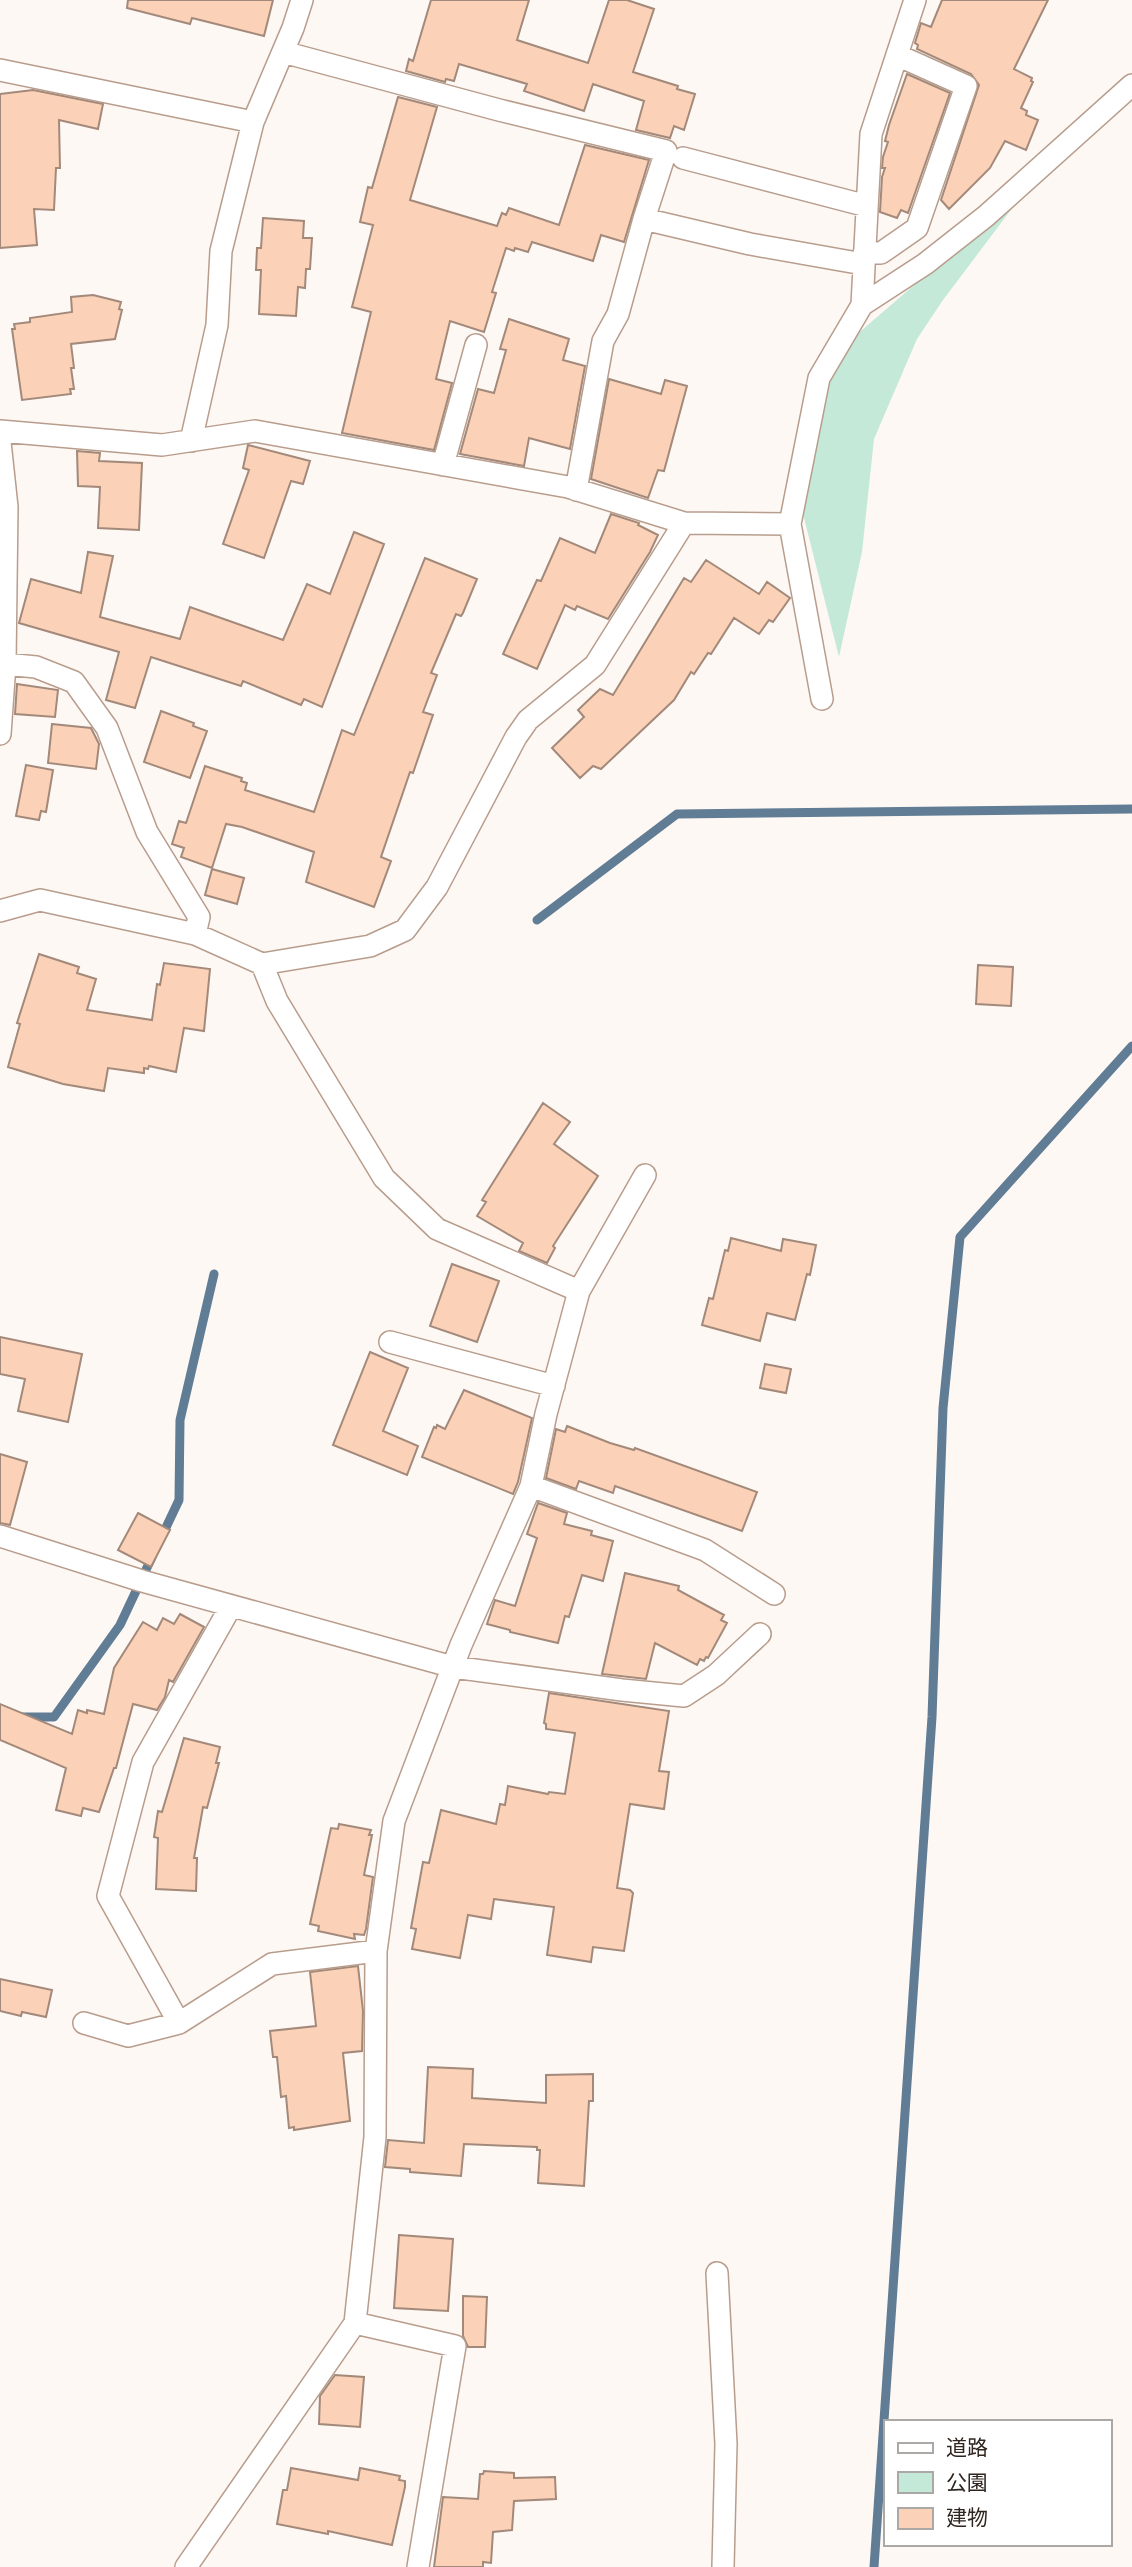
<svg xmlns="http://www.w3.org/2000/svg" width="1132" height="2567" font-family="Arial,'Noto Sans JP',sans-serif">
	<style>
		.green { fill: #c5e9d8 }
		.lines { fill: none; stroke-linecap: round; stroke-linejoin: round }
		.stream { stroke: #607d95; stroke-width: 9 }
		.building { fill: #fbd1b8; stroke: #a3897a; stroke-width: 2 }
		.minor-casing { stroke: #b89d8d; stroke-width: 24 }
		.minor { stroke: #fff; stroke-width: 21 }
	</style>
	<rect width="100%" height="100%" fill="#fef8f4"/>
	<path class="green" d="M 1029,186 L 943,300 L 917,339 L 874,439 L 862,552 L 839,657 L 802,510 L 818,415 L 835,367 L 855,336 Z"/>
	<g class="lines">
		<path class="stream" d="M 537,920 L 677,814 L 1132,809
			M 161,1538 L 179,1500 L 180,1420 L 214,1274
			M 0,1717 L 54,1717 L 120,1625 L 152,1557
			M 874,2567 L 932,1717 L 943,1408 L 960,1237 L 1132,1046"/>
	</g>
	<path class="building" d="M 128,0 L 273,0 L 264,36 L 192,18 L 190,24 L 127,8 Z
		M 431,0 L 529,0 L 517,40 L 588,63 L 609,0 L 627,0 L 654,9 L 633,72 L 678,86 L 677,89 L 695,94 L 684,130 L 674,126 L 670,138 L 636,130 L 644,101 L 593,84 L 584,111 L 524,91 L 527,84 L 459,64 L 454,81 L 446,79 L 445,82 L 406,71 L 409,59 L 413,61 Z
		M 942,0 L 1048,0 L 1014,69 L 1032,78 L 1031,81 L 1033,82 L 1021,108 L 1027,111 L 1026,115 L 1038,120 L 1026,150 L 1005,141 L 990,168 L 949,209 L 941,200 L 979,85 L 971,74 L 917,49 L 918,45 L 915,43 L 921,23 L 931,27 Z
		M 907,74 L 950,93 L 908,213 L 901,210 L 897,218 L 880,212 L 882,177 L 885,168 L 882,168 L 883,157 L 888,142 L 885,141 L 889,125 Z
		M 33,90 L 103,104 L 98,129 L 59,120 L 60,168 L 56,168 L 54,210 L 34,209 L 37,245 L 0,248 L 0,94 Z
		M 398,97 L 437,107 L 410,200 L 497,226 L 502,213 L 506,215 L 509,208 L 559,225 L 585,145 L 649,160 L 624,242 L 601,235 L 593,261 L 532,242 L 528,252 L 515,248 L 514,251 L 506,248 L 492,292 L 496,293 L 484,332 L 450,321 L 436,379 L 452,383 L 434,450 L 342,433 L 371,312 L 352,307 L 373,225 L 360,222 L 368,187 L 372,188 Z
		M 263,218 L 304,221 L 303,238 L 312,238 L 310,269 L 306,269 L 305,288 L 298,287 L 296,316 L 259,314 L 261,270 L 256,270 L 257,248 L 261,248 Z
		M 93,295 L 121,302 L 119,309 L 122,310 L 115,339 L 71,344 L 74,368 L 71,368 L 74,389 L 70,389 L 71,394 L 22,400 L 12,329 L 15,329 L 14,324 L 30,322 L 30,318 L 72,312 L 71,297 Z
		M 509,319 L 569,339 L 563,360 L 585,366 L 570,449 L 529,438 L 524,466 L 460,454 L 478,389 L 494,393 L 506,350 L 500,349 Z
		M 609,379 L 661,394 L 665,380 L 687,386 L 664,471 L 658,470 L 648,498 L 591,479 Z
		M 248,445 L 310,461 L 303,484 L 291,481 L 264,558 L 223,544 L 249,470 L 243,468 Z
		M 77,451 L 100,453 L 99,461 L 142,463 L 139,530 L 98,528 L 100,487 L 78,486 Z
		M 611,514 L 639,523 L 638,525 L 658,535 L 650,552 L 608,619 L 577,606 L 575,610 L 565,605 L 537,669 L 503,654 L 537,580 L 541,581 L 560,538 L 595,553 Z
		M 354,532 L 384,544 L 322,707 L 304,699 L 301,705 L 243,681 L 241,686 L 151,657 L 135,708 L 106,700 L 119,652 L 19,623 L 31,579 L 81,593 L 88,552 L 113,556 L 100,617 L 180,639 L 190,607 L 283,640 L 307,584 L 330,594 Z
		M 425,558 L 477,579 L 463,613 L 461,616 L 456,614 L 431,673 L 437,675 L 423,712 L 433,715 L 413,773 L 410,772 L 381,857 L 391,861 L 374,907 L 306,882 L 314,852 L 242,827 L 226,824 L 212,868 L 181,857 L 184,848 L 172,844 L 179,821 L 186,823 L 205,766 L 242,778 L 241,781 L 247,783 L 245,790 L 314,812 L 342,730 L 354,735 Z
		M 706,560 L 759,594 L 767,582 L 790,598 L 773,622 L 769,620 L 759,634 L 734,618 L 711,654 L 708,653 L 694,674 L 691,672 L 674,700 L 601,769 L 593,766 L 580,778 L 552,748 L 584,717 L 578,710 L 600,689 L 613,695 L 684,578 L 691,582 Z
		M 17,684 L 58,690 L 55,717 L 15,714 Z
		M 161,711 L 194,723 L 193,726 L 207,731 L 190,778 L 144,762 Z
		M 52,724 L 91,728 L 99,744 L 96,769 L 48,763 Z
		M 26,765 L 53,770 L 46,812 L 41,811 L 39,820 L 16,816 Z
		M 212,869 L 244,878 L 237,904 L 205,895 Z
		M 39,954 L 79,967 L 77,973 L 96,979 L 87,1010 L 152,1020 L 157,984 L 160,985 L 164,963 L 210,969 L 204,1031 L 184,1028 L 176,1072 L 149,1066 L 148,1069 L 144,1068 L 144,1073 L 108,1068 L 104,1091 L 63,1084 L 8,1067 L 20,1024 L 17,1023 Z
		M 978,965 L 1013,967 L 1011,1006 L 976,1004 Z
		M 543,1103 L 570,1122 L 554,1144 L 598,1176 L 553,1246 L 555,1248 L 547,1263 L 519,1251 L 523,1243 L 477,1216 L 486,1202 L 482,1200 Z
		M 731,1238 L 781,1251 L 783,1239 L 816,1245 L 810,1275 L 807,1274 L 795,1320 L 767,1313 L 760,1341 L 702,1325 L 709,1298 L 713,1299 L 725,1250 L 728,1251 Z
		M 452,1264 L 499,1281 L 477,1342 L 430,1326 Z
		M 0,1337 L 82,1354 L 68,1422 L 18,1411 L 25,1379 L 0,1374 Z
		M 370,1352 L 408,1368 L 383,1431 L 418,1446 L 407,1475 L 333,1445 Z
		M 765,1364 L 791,1369 L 786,1393 L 760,1388 Z
		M 464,1390 L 532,1418 L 518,1482 L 513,1494 L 422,1457 L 434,1427 L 436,1428 L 437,1425 L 445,1429 Z
		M 567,1426 L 610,1443 L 634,1450 L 635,1448 L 757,1492 L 742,1531 L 615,1486 L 613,1493 L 579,1481 L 576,1489 L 546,1478 L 556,1429 L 565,1432 Z
		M 0,1454 L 27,1462 L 10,1525 L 0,1523 Z
		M 538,1503 L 567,1513 L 564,1524 L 592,1531 L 591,1535 L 613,1541 L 603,1581 L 582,1575 L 569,1617 L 565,1616 L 558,1643 L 510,1632 L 510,1630 L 487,1624 L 495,1600 L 515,1606 L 537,1538 L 527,1534 Z
		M 138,1513 L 170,1530 L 151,1567 L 118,1550 Z
		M 625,1573 L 679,1586 L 678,1590 L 724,1615 L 721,1620 L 727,1623 L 708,1658 L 706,1657 L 704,1661 L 700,1659 L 697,1665 L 655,1643 L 646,1679 L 602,1674 Z
		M 180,1614 L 204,1627 L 173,1682 L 169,1680 L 165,1697 L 157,1710 L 133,1704 L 116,1768 L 114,1768 L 99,1812 L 83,1808 L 81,1816 L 56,1810 L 66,1768 L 0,1740 L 0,1704 L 72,1734 L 78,1710 L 87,1713 L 87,1710 L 104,1714 L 114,1668 L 143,1622 L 157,1630 L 163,1618 L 174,1624 Z
		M 549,1693 L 669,1711 L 659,1771 L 669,1772 L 664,1809 L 630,1804 L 617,1888 L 630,1890 L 633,1893 L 624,1951 L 593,1947 L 591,1962 L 547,1955 L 554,1907 L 494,1899 L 491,1919 L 468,1915 L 460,1958 L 412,1949 L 416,1929 L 411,1928 L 423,1862 L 429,1863 L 441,1810 L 496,1824 L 500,1804 L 505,1805 L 508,1786 L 548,1794 L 549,1792 L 565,1794 L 575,1733 L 546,1729 L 546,1724 L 544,1723 Z
		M 184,1738 L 220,1747 L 216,1763 L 219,1763 L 207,1808 L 203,1807 L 194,1858 L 197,1858 L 196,1891 L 156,1889 L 158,1838 L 154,1837 L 158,1811 L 162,1812 Z
		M 339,1824 L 371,1830 L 369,1835 L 372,1835 L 364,1875 L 373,1877 L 366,1929 L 364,1935 L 354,1934 L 355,1939 L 318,1931 L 319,1926 L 310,1924 L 331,1828 L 338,1829 Z
		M 358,1966 L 363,2011 L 362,2051 L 343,2053 L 350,2121 L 294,2130 L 294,2127 L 289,2128 L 286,2096 L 281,2097 L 277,2057 L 273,2057 L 270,2031 L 316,2026 L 310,1972 Z
		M 0,1979 L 52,1990 L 46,2017 L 22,2012 L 21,2016 L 0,2011 Z
		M 428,2067 L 473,2069 L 472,2098 L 546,2103 L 546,2075 L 593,2074 L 593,2101 L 589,2101 L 584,2186 L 538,2183 L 540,2150 L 537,2150 L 537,2147 L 464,2144 L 461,2176 L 410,2172 L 410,2169 L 385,2167 L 388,2140 L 424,2143 Z
		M 399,2235 L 453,2239 L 448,2311 L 394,2308 Z
		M 463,2296 L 487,2297 L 485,2347 L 468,2347 L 463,2336 Z
		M 335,2375 L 364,2377 L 360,2427 L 319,2424 L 320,2396 Z
		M 291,2468 L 358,2480 L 360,2468 L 400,2476 L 399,2480 L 405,2481 L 405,2487 L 392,2545 L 328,2531 L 328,2534 L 277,2524 L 283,2490 L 287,2490 Z
		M 484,2471 L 514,2473 L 514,2478 L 555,2477 L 556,2499 L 514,2501 L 512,2530 L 493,2532 L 491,2563 L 483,2562 L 483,2567 L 434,2567 L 443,2497 L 478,2499 L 480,2474 L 483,2474 Z"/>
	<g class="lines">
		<g class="minor-casing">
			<path id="minor" d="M 283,52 L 499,110 L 666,151 L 644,219 L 750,244 L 863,264
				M 0,70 L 253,122
				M 683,158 L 867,206
				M 864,253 L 881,253 L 917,228 L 966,86 L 897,55
				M 862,305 L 871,134 L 915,0
				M 0,431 L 162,445 L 255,431 L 568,487 L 684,523 L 790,524 L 819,378 L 862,305 L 925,264 L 986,216 L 1132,85
				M 191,441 L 217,325 L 221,251 L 253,122 L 293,28 L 302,0
				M 0,442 L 7,507 L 5,664 L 0,734
				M 443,465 L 476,345
				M 576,490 L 603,341 L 618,314 L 644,219
				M 790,524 L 822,699
				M 5,664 L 36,667 L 74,682 L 107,728 L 147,832 L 199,917 L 195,934
				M 0,911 L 40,900 L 195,934 L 262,964 L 370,946 L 405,930 L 437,887 L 516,737 L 528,720 L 595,665 L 684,523
				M 579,1291 L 645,1175
				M 390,1342 L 554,1386
				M 531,1486 L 705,1550 L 774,1594
				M 0,1536 L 142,1581 L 453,1667 L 622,1690 L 684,1696 L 716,1675 L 760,1634
				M 231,1606 L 143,1762 L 108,1896 L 179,2023 L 272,1964 L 376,1951
				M 84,2023 L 128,2036 L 179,2023
				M 717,2273 L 726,2444 L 723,2567
				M 355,2323 L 455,2346 L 418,2567
				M 186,2567 L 355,2323 L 375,2137 L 376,1951 L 394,1821 L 461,1645 L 531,1486 L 546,1414 L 579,1291 L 437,1229 L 384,1178 L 277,1001 L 262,964"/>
		</g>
		<use href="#minor" class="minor"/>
	</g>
	<rect x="884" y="2420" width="228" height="126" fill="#ffffff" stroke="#aca8a5" stroke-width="2"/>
	<rect x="898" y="2443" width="35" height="10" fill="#ffffff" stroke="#aca8a5" stroke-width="2"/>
	<text x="946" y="2455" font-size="21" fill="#30251f">道路</text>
	<rect x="898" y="2472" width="35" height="21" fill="#c5e9d8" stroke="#aca8a5" stroke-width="2"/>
	<text x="946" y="2490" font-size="21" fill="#30251f">公園</text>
	<rect x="898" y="2508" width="35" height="21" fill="#fbd1b8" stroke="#aca8a5" stroke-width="2"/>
	<text x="946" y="2525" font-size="21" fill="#30251f">建物</text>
</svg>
